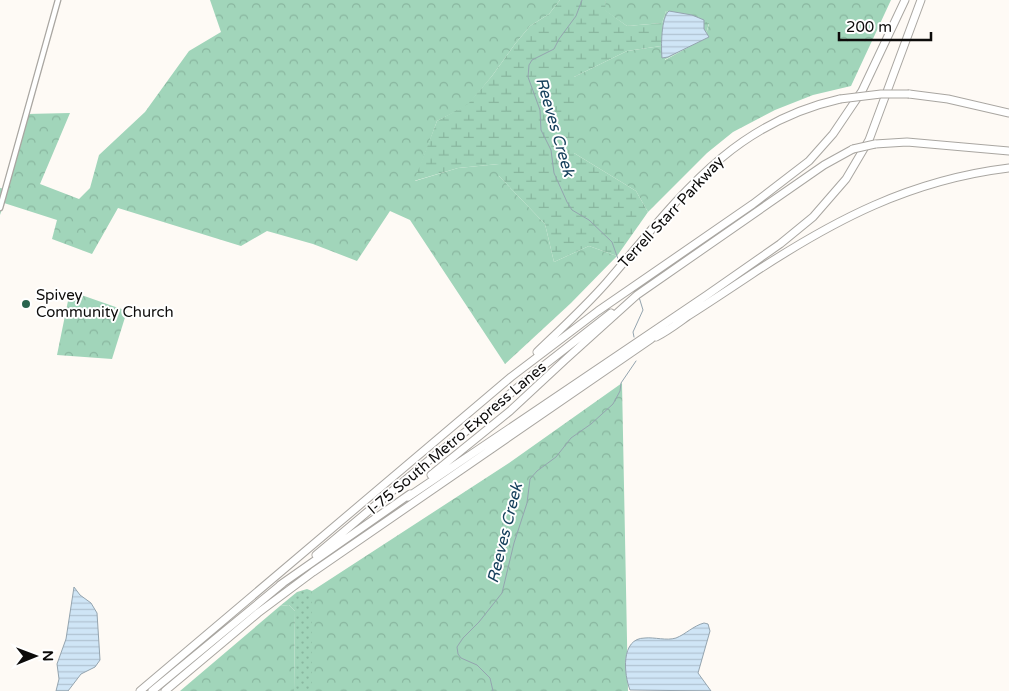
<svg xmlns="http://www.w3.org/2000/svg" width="1009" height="691" font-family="'Varela Round',sans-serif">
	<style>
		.grass { fill: url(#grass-dots) }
		.forest { fill: url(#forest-crowns) }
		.wetland { fill: url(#wetland-marsh) }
		.water { fill: url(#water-rules); stroke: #94a4af }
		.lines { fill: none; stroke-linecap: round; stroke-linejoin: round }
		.stream { stroke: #94a4af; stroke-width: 1 }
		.tertiary-casing { stroke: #a9a6a1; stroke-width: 7 }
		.motorway-casing { stroke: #a9a6a1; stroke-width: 9 }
		.tertiary { stroke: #fff; stroke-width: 4.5 }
		.motorway { stroke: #fff; stroke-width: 7 }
		.motorway-bridge-casing { stroke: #a9a6a1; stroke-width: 9; stroke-linecap: butt }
		.motorway-bridge { stroke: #fff; stroke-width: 7 }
		.poi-dot { fill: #28644f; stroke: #fff; stroke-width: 2 }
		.labels { text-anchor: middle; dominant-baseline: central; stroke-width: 4; stroke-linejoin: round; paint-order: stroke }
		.street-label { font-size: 15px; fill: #0c0b0a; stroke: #fff }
		.poi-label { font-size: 15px; fill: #0c0b0a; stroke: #fff; text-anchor: start }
		.water-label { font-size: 16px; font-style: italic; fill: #16405c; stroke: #fff }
	</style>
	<defs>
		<pattern id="grass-dots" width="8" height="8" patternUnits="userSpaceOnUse" patternTransform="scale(1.25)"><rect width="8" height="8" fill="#a1d5ba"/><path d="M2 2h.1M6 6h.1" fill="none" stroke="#89b69f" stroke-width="1.8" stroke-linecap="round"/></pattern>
		<pattern id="forest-crowns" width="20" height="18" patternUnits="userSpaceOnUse" patternTransform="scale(1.25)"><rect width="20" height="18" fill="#a1d5ba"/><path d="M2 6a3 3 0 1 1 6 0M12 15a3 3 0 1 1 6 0" fill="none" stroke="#89b69f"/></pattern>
		<pattern id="wetland-marsh" width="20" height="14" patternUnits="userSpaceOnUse" patternTransform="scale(1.25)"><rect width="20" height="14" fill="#a1d5ba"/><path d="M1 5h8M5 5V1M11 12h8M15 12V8" fill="none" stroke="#89b69f"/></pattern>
		<pattern id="water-rules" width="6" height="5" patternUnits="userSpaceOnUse" patternTransform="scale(1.25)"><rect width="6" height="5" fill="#cfe5f6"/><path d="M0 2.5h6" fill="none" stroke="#b1c3d2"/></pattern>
	</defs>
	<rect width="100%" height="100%" fill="#fefaf5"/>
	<path class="grass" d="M 307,589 L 312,591 L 312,691 L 294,691 L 295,611 L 289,605 L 280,606 L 297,592 Z"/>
	<path class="forest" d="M 210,0 L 560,0 L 549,14 L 530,26 L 515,44 L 492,76 L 468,105 L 437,121 L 415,181 L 458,168 L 499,164 L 499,176 L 545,224 L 554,262 L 589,246 L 617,256 L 571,303 L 505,364 L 410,220 L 390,211 L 357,261 L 313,244 L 267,231 L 241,246 L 118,208 L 92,254 L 52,239 L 57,220 L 4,203 L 0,215 L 0,188 L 6,189 L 26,114 L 70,113 L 40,184 L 79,199 L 90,188 L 99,155 L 145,112 L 189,51 L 221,32 Z
		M 606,0 L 891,0 L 851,86 L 813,95 L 775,110 L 733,132 L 707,153 L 648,212 L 636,191 L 574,153 L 574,77 L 627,51 L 661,46 L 665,60 L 705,38 L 709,24 L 666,11 L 662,23 L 627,26 L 604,10 Z
		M 70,291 L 127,311 L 112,359 L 57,355 Z
		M 622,383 L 628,691 L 312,691 L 312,591 L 509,463 Z
		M 289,605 L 295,611 L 294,691 L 180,691 L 280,606 Z"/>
	<path class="wetland" d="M 560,0 L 606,0 L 605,10 L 627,26 L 662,23 L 666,11 L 709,23 L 705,38 L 664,60 L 661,46 L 627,51 L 574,77 L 574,153 L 636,191 L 648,212 L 617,256 L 589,246 L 554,262 L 545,224 L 499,176 L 499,164 L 458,168 L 414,181 L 437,121 L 468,104 L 492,76 L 515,44 L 530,26 L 549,14 Z"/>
	<path class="water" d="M 669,11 L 692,15 L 704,20 L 704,29 L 709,37 L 668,57 L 662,58 C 661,47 661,17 669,11 Z
		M 74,587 L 80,595 L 91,603 L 97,613 L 100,660 L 95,667 L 81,674 L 68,691 L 56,691 L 59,679 L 57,664 L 66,639 Z
		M 704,623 L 708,624 L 710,631 L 698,673 L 711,691 L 630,690 C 624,675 620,638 645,638 C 655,637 666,641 676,638 C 686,634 693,626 704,623 Z"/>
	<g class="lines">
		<path class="stream" d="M 582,0 L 576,16 L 559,39 L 554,49 L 532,60 L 529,65 L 528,77 L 540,110 L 541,130 L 551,150 L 554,173 L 567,202 L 572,210 L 589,220 L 612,242 L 618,259
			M 634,337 L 633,332 L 643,310 L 639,297
			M 493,691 L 490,678 L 477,665 L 461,658 L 458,654 L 457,647 L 463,638 L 479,622 L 502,593 L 514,543 L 527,503 L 530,479 L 537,471 L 556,457 L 571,438 L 591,424 L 613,404 L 620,391 L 621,383 L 636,361"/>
		<g class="tertiary-casing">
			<path id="tertiary" d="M 0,208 L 58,0"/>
		</g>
		<g class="motorway-casing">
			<path id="motorway" d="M 909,94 L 948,99 L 1009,113
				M 875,144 L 907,142 L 1009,151
				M 656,337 C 668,331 678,323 688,316 C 710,302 731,288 752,274 C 834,220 910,180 1009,168
				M 537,352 C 561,329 585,307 607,282 C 677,201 729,124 840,99
				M 431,475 L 510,411 L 566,359 L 637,295 L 824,165 L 853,149
				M 408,497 L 707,295 L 780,244 L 813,217 L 846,179 L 869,140 L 921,0
				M 316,555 L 434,456 L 469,429 L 538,370 L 611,313
				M 280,585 L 410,494
				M 140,691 L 511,377 L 598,311 L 753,204 L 809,161 L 833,134 L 862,91 L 905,0
				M 152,691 L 283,583
				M 165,691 L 258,613 L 313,572 L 651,339 L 659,331"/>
		</g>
		<use href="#tertiary" class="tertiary"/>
		<use href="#motorway" class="motorway"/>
		<g class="motorway-bridge-casing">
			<path id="motorway-bridge" d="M 840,99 L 881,94 L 909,94
				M 853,149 L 875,144"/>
		</g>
		<use href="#motorway-bridge" class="motorway-bridge"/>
	</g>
	<circle class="poi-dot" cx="26" cy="304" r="5"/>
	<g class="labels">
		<g class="street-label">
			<text transform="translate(671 212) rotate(-47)">Terrell Starr Parkway</text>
			<text transform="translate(457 438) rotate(-40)">I-75 South Metro Express Lanes</text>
		</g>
		<g class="poi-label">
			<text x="36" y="295">Spivey<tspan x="36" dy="17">Community Church</tspan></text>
		</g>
		<g class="water-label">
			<text transform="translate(555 127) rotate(74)">Reeves Creek</text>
			<text transform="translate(505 533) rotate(-76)">Reeves Creek</text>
		</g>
	</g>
	<g transform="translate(35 656) rotate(89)" stroke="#ffffff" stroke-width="4" paint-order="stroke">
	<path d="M0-4L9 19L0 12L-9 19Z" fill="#0c0b0a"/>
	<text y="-8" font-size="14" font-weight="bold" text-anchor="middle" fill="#0c0b0a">N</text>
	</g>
	<path d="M839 32v8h92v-8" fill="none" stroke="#0c0b0a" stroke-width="2.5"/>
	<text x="846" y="32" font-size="15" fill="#0c0b0a" stroke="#ffffff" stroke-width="4" paint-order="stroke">200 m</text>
</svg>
